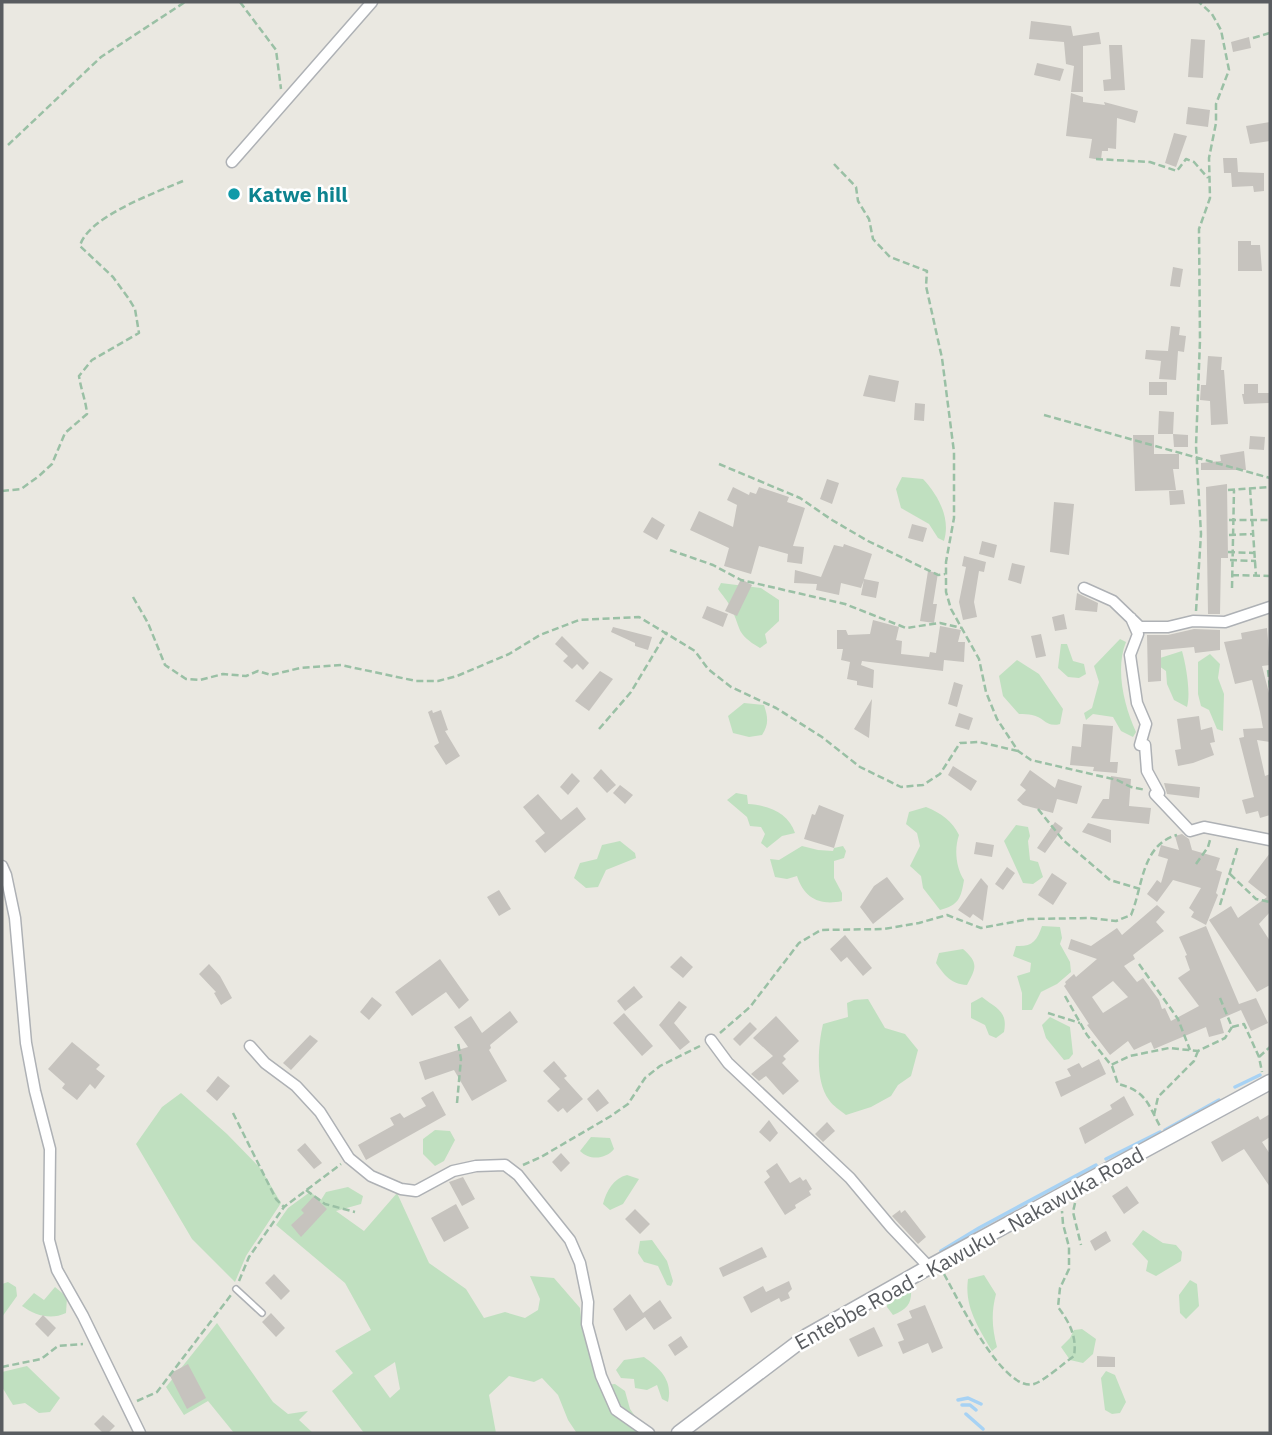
<svg xmlns="http://www.w3.org/2000/svg" width="1272" height="1435" font-family="'IBM Plex Sans',sans-serif">
	<style>
		.green { fill: #c0e0c0; fill-rule: evenodd }
		.lines { fill: none; stroke-linecap: round; stroke-linejoin: round }
		.stream { stroke: #a7d2f4; stroke-width: 3.5 }
		.building { fill: #c6c3be; fill-rule: evenodd }
		.lane-casing { stroke: #aeb1b5; stroke-width: 8 }
		.street-casing { stroke: #aeb1b5; stroke-width: 13 }
		.secondary-casing { stroke: #adb0b5; stroke-width: 17 }
		.path { stroke: #9ac0a5; stroke-width: 2.5; stroke-dasharray: 7 3.5; stroke-linecap: butt }
		.lane { stroke: #fff; stroke-width: 5 }
		.street { stroke: #fff; stroke-width: 10 }
		.secondary { stroke: #fff; stroke-width: 14 }
		.culture-dot { fill: #0f9aa8; stroke: #fff; stroke-width: 2.5 }
		.labels { text-anchor: middle; dominant-baseline: central; stroke-width: 5; stroke-linejoin: round; paint-order: stroke }
		.culture-label { font-size: 21px; font-weight: bold; fill: #0d838f; stroke: #fff; text-anchor: start }
		.street-label { font-size: 21px; fill: #595c60; stroke: #fff }
	</style>
	<rect width="100%" height="100%" fill="#eae8e1"/>
	<path class="green" d="M 902,477 L 923,479 C 938,495 951,518 944,541 L 938,538 L 929,524 L 901,508 L 896,489 Z
		M 721,583 L 761,588 L 779,600 L 779,621 L 765,634 L 767,643 L 760,648 C 735,633 742,630 731,608 C 728,601 722,595 718,589 Z
		M 1120,639 L 1126,642 C 1115,669 1124,706 1136,732 L 1133,737 L 1121,731 L 1113,717 L 1093,714 L 1086,720 L 1084,713 L 1092,708 L 1099,682 L 1094,666 Z
		M 1061,644 L 1067,644 L 1073,661 L 1084,664 L 1086,674 L 1079,678 L 1068,677 L 1058,668 Z
		M 1182,651 C 1186,665 1191,693 1187,707 L 1174,700 L 1167,684 L 1166,671 L 1159,666 L 1160,658 Z
		M 1210,654 L 1220,664 L 1218,678 L 1224,694 L 1223,731 L 1217,729 L 1209,710 L 1201,706 L 1198,694 L 1198,662 Z
		M 1017,660 L 1039,674 L 1063,709 L 1060,724 C 1046,728 1044,717 1032,715 C 1028,714 1024,714 1019,714 L 1003,696 L 999,676 Z
		M 744,703 L 764,705 C 768,717 769,725 762,735 L 749,737 L 733,733 L 728,716 Z
		M 736,793 L 747,795 L 748,804 C 768,805 789,813 795,833 L 782,836 L 767,848 L 761,843 L 765,834 L 761,827 L 750,826 L 747,817 L 727,800 Z
		M 926,807 C 941,813 952,821 959,835 C 954,849 956,868 964,880 C 961,898 959,905 940,910 L 923,888 L 921,876 L 910,866 L 920,846 L 917,833 L 906,824 L 909,812 Z
		M 1016,825 L 1028,827 L 1030,836 L 1028,841 L 1030,860 L 1038,862 L 1043,877 L 1033,884 L 1023,883 L 1004,841 Z
		M 620,841 L 635,853 L 636,858 L 606,870 L 598,887 L 586,888 L 574,878 L 580,863 L 597,859 L 602,845 Z
		M 802,846 L 818,850 L 833,851 L 834,848 L 843,846 L 846,851 L 844,858 L 834,861 L 834,878 L 842,893 L 842,901 C 820,906 804,898 797,876 L 787,879 L 775,877 L 770,859 L 779,860 Z
		M 1042,926 L 1060,927 L 1062,938 L 1060,944 L 1070,962 L 1071,972 L 1057,984 L 1041,992 L 1032,1010 L 1022,1010 L 1022,993 L 1017,976 L 1030,972 L 1031,963 L 1013,956 L 1016,946 C 1032,947 1037,941 1042,926 Z
		M 963,949 C 979,963 976,968 967,985 C 951,984 945,976 936,963 L 939,953 Z
		M 982,997 C 997,1009 1008,1011 1004,1032 L 996,1038 L 989,1035 L 985,1025 L 971,1018 L 971,1003 Z
		M 868,999 L 885,1028 L 905,1034 L 918,1050 L 911,1076 L 898,1085 L 891,1096 L 871,1107 L 846,1115 C 840,1110 833,1106 829,1100 C 815,1081 818,1046 823,1024 L 848,1017 L 847,1003 L 854,1000 Z
		M 1050,1017 L 1070,1027 L 1073,1054 L 1069,1059 L 1064,1060 L 1046,1038 L 1042,1025 Z
		M 181,1093 L 227,1134 L 261,1169 L 281,1203 L 246,1256 L 235,1282 L 192,1239 L 136,1144 L 162,1107 Z
		M 435,1130 L 450,1131 L 455,1140 L 444,1161 L 435,1166 L 423,1154 L 423,1139 Z
		M 591,1137 L 610,1138 L 614,1149 C 606,1159 590,1161 580,1151 Z
		M 627,1175 L 639,1179 L 623,1204 L 610,1210 L 603,1204 C 606,1191 614,1178 627,1175 Z
		M 348,1187 L 363,1196 L 361,1204 L 336,1211 L 364,1231 L 397,1193 L 429,1263 L 466,1289 L 484,1318 L 505,1312 L 525,1318 L 538,1310 L 540,1299 L 530,1276 L 554,1278 L 580,1308 L 582,1326 L 593,1363 L 605,1385 L 615,1384 L 625,1391 L 630,1409 L 647,1433 L 574,1433 L 576,1432 L 568,1420 L 558,1395 L 542,1378 L 534,1382 L 509,1376 L 489,1395 L 496,1433 L 364,1433 L 332,1391 L 353,1373 L 335,1351 L 371,1330 L 345,1283 L 276,1225 L 288,1208 L 310,1192 L 321,1200 L 326,1192 ZM 395,1362 L 400,1389 L 390,1398 L 374,1376 Z
		M 1143,1230 L 1163,1243 L 1176,1245 L 1182,1252 L 1181,1261 L 1156,1276 L 1146,1271 L 1148,1261 L 1132,1244 Z
		M 652,1240 L 667,1261 L 673,1281 L 671,1286 L 667,1285 L 658,1266 L 644,1262 L 638,1253 L 640,1241 Z
		M 984,1275 L 996,1294 C 991,1313 992,1328 997,1347 L 992,1351 C 979,1328 964,1307 968,1279 Z
		M 1190,1280 L 1197,1284 L 1199,1306 L 1186,1319 L 1180,1313 L 1179,1295 Z
		M 8,1282 L 16,1287 L 17,1296 L 2,1317 L 2,1284 Z
		M 55,1287 L 67,1297 L 66,1313 C 51,1320 36,1316 22,1306 L 34,1293 L 44,1300 Z
		M 911,1288 C 912,1303 908,1309 893,1315 L 887,1307 L 888,1297 L 899,1291 Z
		M 217,1323 L 273,1402 L 288,1414 L 308,1411 L 299,1420 L 313,1433 L 234,1433 L 208,1401 L 184,1415 L 166,1387 Z
		M 1082,1329 L 1096,1339 L 1093,1354 L 1083,1363 L 1070,1360 L 1061,1347 L 1070,1338 L 1074,1330 Z
		M 644,1357 C 661,1369 673,1381 668,1402 L 662,1399 L 657,1385 L 647,1390 L 635,1388 L 634,1379 L 621,1378 L 616,1370 L 624,1360 Z
		M 27,1366 L 60,1398 L 50,1412 L 39,1413 L 25,1403 L 13,1405 L 2,1387 L 2,1372 Z
		M 1106,1371 L 1115,1375 L 1126,1402 L 1120,1413 L 1112,1414 L 1105,1410 L 1101,1378 Z"/>
	<g class="lines">
		<path class="stream" d="M 1235,1087 L 1260,1075
			M 1165,1130 L 1219,1100
			M 1106,1159 L 1160,1132
			M 941,1251 L 979,1228 L 1096,1165
			M 958,1400 L 968,1398 L 981,1404
			M 962,1405 L 970,1405 L 976,1410
			M 966,1414 L 983,1429"/>
	</g>
	<path class="building" d="M 1031,21 L 1071,26 L 1073,36 L 1099,32 L 1101,44 L 1083,46 L 1083,92 L 1071,92 L 1074,66 L 1066,64 L 1064,42 L 1029,39 Z
		M 1249,37 L 1251,48 L 1233,52 L 1231,42 Z
		M 1191,39 L 1205,40 L 1203,78 L 1188,77 Z
		M 1109,45 L 1122,45 L 1125,90 L 1104,91 L 1103,80 L 1111,79 Z
		M 1037,63 L 1064,69 L 1060,81 L 1034,75 Z
		M 1071,93 L 1083,97 L 1083,102 L 1105,105 L 1104,102 L 1138,111 L 1135,123 L 1117,118 L 1116,149 L 1108,148 L 1108,151 L 1102,151 L 1101,160 L 1089,158 L 1092,139 L 1066,136 Z
		M 1188,107 L 1210,110 L 1208,127 L 1186,124 Z
		M 1270,122 L 1270,141 L 1250,144 L 1246,126 Z
		M 1174,133 L 1187,136 L 1176,167 L 1165,163 Z
		M 1223,158 L 1237,158 L 1238,172 L 1264,173 L 1264,191 L 1254,192 L 1253,186 L 1232,187 L 1231,173 L 1224,173 Z
		M 1238,241 L 1251,241 L 1251,245 L 1260,245 L 1262,271 L 1238,271 Z
		M 1173,267 L 1183,269 L 1180,287 L 1170,286 Z
		M 1171,326 L 1180,327 L 1179,335 L 1186,336 L 1184,352 L 1178,351 L 1176,380 L 1159,379 L 1161,361 L 1145,359 L 1146,350 L 1168,351 Z
		M 1208,356 L 1222,357 L 1221,370 L 1224,370 L 1228,424 L 1211,425 L 1210,401 L 1200,400 L 1201,385 L 1206,385 Z
		M 869,375 L 899,381 L 895,402 L 863,396 Z
		M 1149,382 L 1167,382 L 1167,395 L 1149,395 Z
		M 1244,384 L 1258,384 L 1258,393 L 1269,393 L 1269,403 L 1244,404 L 1242,394 L 1244,394 Z
		M 915,403 L 925,404 L 924,421 L 914,420 Z
		M 1159,411 L 1174,412 L 1173,434 L 1158,434 Z
		M 1173,434 L 1188,435 L 1188,447 L 1174,447 Z
		M 1133,435 L 1154,435 L 1154,454 L 1179,454 L 1179,469 L 1173,469 L 1176,490 L 1135,491 Z
		M 1250,436 L 1265,437 L 1264,450 L 1249,449 Z
		M 1244,451 L 1246,470 L 1201,470 L 1201,463 L 1221,461 L 1220,455 Z
		M 827,479 L 839,483 L 832,504 L 820,499 Z
		M 1227,484 L 1228,558 L 1221,558 L 1220,614 L 1208,614 L 1206,487 Z
		M 733,487 L 749,495 L 750,492 L 756,494 L 759,487 L 789,497 L 787,502 L 805,508 L 793,546 L 804,547 L 802,564 L 787,562 L 788,554 L 759,546 L 751,574 L 724,566 L 729,548 L 690,530 L 699,511 L 733,527 L 737,505 L 727,500 Z
		M 1183,490 L 1185,504 L 1170,505 L 1169,491 Z
		M 1054,502 L 1074,504 L 1069,555 L 1050,552 Z
		M 652,517 L 665,525 L 657,540 L 643,532 Z
		M 912,524 L 927,528 L 923,542 L 908,538 Z
		M 982,541 L 997,545 L 994,558 L 979,554 Z
		M 844,544 L 872,554 L 864,579 L 879,582 L 876,598 L 861,595 L 864,580 L 861,588 L 841,583 L 839,595 L 816,590 L 817,584 L 794,583 L 795,570 L 821,577 L 834,545 L 843,547 Z
		M 964,556 L 986,562 L 984,572 L 979,571 L 974,602 L 977,617 L 963,620 L 959,602 L 966,567 L 962,566 Z
		M 1012,563 L 1025,566 L 1021,584 L 1008,580 Z
		M 928,571 L 938,573 L 933,604 L 937,604 L 934,623 L 920,621 Z
		M 741,579 L 752,585 L 737,616 L 725,611 Z
		M 1077,593 L 1098,603 L 1097,612 L 1075,610 Z
		M 707,606 L 728,614 L 723,627 L 702,618 Z
		M 1064,614 L 1067,629 L 1055,631 L 1052,617 Z
		M 873,620 L 899,627 L 896,640 L 902,641 L 901,654 L 929,657 L 930,652 L 936,653 L 940,626 L 961,630 L 958,642 L 965,642 L 964,662 L 944,660 L 943,671 L 862,661 L 861,665 L 874,670 L 873,688 L 857,685 L 857,681 L 847,679 L 850,662 L 841,660 L 843,649 L 837,649 L 837,630 L 846,630 L 848,635 L 870,634 Z
		M 613,627 L 652,637 L 648,650 L 635,646 L 635,643 L 611,632 Z
		M 1267,628 L 1270,665 L 1262,666 L 1270,697 L 1270,742 L 1257,740 L 1265,776 L 1270,774 L 1270,815 L 1260,818 L 1258,811 L 1246,814 L 1242,800 L 1254,797 L 1239,738 L 1244,737 L 1243,729 L 1263,728 L 1260,712 L 1252,680 L 1235,684 L 1224,642 L 1242,639 L 1241,633 Z
		M 1194,629 L 1220,630 L 1220,650 L 1195,653 L 1194,647 L 1161,650 L 1161,681 L 1148,682 L 1147,635 L 1168,635 Z
		M 1041,634 L 1046,656 L 1036,658 L 1031,636 Z
		M 562,636 L 589,663 L 583,670 L 577,664 L 572,669 L 563,661 L 568,656 L 555,644 Z
		M 600,671 L 613,679 L 589,711 L 575,701 Z
		M 954,682 L 963,685 L 957,707 L 948,704 Z
		M 872,699 L 869,738 L 854,729 Z
		M 432,710 L 433,713 L 441,710 L 448,730 L 445,731 L 460,756 L 446,765 L 434,746 L 439,743 L 428,712 Z
		M 959,713 L 973,718 L 969,730 L 955,726 Z
		M 1199,716 L 1201,730 L 1212,727 L 1215,742 L 1210,743 L 1214,755 L 1193,763 L 1178,766 L 1175,750 L 1181,749 L 1177,719 Z
		M 1083,724 L 1113,726 L 1110,762 L 1118,762 L 1117,773 L 1093,771 L 1094,767 L 1070,765 L 1072,746 L 1081,747 Z
		M 953,766 L 977,781 L 971,791 L 948,775 Z
		M 601,769 L 616,785 L 607,793 L 593,778 Z
		M 1030,770 L 1055,788 L 1058,779 L 1082,786 L 1077,804 L 1057,799 L 1053,813 L 1023,805 L 1017,800 L 1026,790 L 1020,785 Z
		M 572,773 L 580,781 L 568,795 L 560,787 Z
		M 1111,776 L 1131,779 L 1129,806 L 1151,808 L 1149,824 L 1091,818 L 1103,799 L 1109,799 Z
		M 1164,783 L 1200,787 L 1199,798 L 1167,794 Z
		M 620,785 L 633,795 L 625,804 L 613,793 Z
		M 538,794 L 561,820 L 577,807 L 586,819 L 545,853 L 535,841 L 545,833 L 523,807 Z
		M 819,805 L 844,815 L 834,848 L 804,839 L 812,814 L 815,815 Z
		M 1055,822 L 1063,828 L 1045,853 L 1037,848 Z
		M 1088,823 L 1111,830 L 1111,843 L 1082,832 Z
		M 1182,834 L 1189,839 L 1192,850 L 1220,858 L 1216,870 L 1222,872 L 1216,893 L 1218,895 L 1206,925 L 1191,917 L 1194,912 L 1189,908 L 1201,888 L 1173,880 L 1157,902 L 1147,894 L 1157,880 L 1161,883 L 1168,859 L 1158,856 L 1161,845 L 1179,850 L 1175,836 Z
		M 976,842 L 994,845 L 992,857 L 974,854 Z
		M 1270,853 L 1270,912 L 1259,924 L 1270,941 L 1270,985 L 1257,992 L 1209,920 L 1231,906 L 1238,918 L 1267,897 L 1248,882 Z
		M 1007,867 L 1015,873 L 1003,890 L 995,884 Z
		M 1052,873 L 1067,883 L 1053,905 L 1038,895 Z
		M 887,877 L 904,899 L 873,924 L 860,907 L 874,886 Z
		M 981,878 L 988,886 L 983,921 L 973,914 L 970,918 L 958,910 Z
		M 499,890 L 511,909 L 499,916 L 487,897 Z
		M 1157,905 L 1165,912 L 1156,922 L 1164,931 L 1133,955 L 1135,959 L 1124,966 L 1137,982 L 1143,978 L 1159,1000 L 1162,1009 L 1165,1008 L 1171,1021 L 1199,1006 L 1178,978 L 1190,970 L 1185,956 L 1187,955 L 1179,937 L 1206,926 L 1239,1004 L 1256,998 L 1268,1023 L 1251,1031 L 1241,1010 L 1220,1019 L 1224,1033 L 1209,1037 L 1206,1027 L 1154,1049 L 1151,1042 L 1134,1050 L 1128,1041 L 1110,1055 L 1087,1025 L 1089,1024 L 1064,986 L 1066,984 L 1065,982 L 1074,974 L 1076,977 L 1097,959 L 1068,949 L 1071,939 L 1091,946 L 1117,928 L 1122,935 ZM 1113,981 L 1128,997 L 1103,1013 L 1092,997 Z
		M 845,935 L 872,968 L 863,976 L 847,957 L 841,962 L 830,949 Z
		M 681,956 L 693,967 L 683,978 L 670,967 Z
		M 440,959 L 469,1000 L 459,1009 L 446,992 L 412,1016 L 395,992 Z
		M 209,964 L 220,976 L 232,998 L 221,1005 L 214,993 L 216,992 L 199,974 Z
		M 634,986 L 643,997 L 625,1011 L 617,1001 Z
		M 372,997 L 382,1005 L 369,1020 L 360,1012 Z
		M 679,1001 L 687,1007 L 674,1023 L 690,1042 L 680,1050 L 659,1025 Z
		M 510,1011 L 518,1022 L 490,1045 L 491,1048 L 489,1050 L 507,1081 L 472,1101 L 454,1070 L 425,1080 L 419,1062 L 468,1047 L 454,1027 L 471,1016 L 482,1033 Z
		M 624,1013 L 653,1046 L 642,1056 L 613,1023 Z
		M 776,1016 L 799,1041 L 783,1056 L 786,1059 L 782,1063 L 799,1081 L 783,1095 L 766,1076 L 759,1081 L 751,1074 L 773,1056 L 753,1038 Z
		M 750,1022 L 757,1029 L 740,1046 L 733,1039 Z
		M 310,1035 L 318,1041 L 291,1070 L 283,1063 Z
		M 72,1042 L 100,1065 L 96,1069 L 105,1076 L 95,1089 L 90,1084 L 77,1100 L 62,1088 L 65,1084 L 48,1069 Z
		M 1099,1059 L 1106,1074 L 1061,1097 L 1055,1082 L 1071,1076 L 1067,1069 L 1079,1063 L 1082,1068 Z
		M 554,1061 L 567,1076 L 564,1078 L 583,1099 L 567,1113 L 563,1108 L 558,1112 L 547,1101 L 560,1089 L 543,1071 Z
		M 218,1076 L 230,1086 L 217,1101 L 206,1091 Z
		M 598,1089 L 609,1103 L 597,1112 L 587,1099 Z
		M 433,1091 L 446,1115 L 366,1160 L 358,1145 L 394,1125 L 390,1118 L 400,1113 L 404,1118 L 426,1106 L 421,1098 Z
		M 1124,1096 L 1134,1115 L 1085,1144 L 1079,1128 L 1112,1109 L 1110,1105 Z
		M 1270,1114 L 1270,1137 L 1262,1142 L 1270,1154 L 1270,1187 L 1244,1149 L 1222,1162 L 1211,1142 L 1258,1116 L 1260,1120 Z
		M 769,1120 L 778,1133 L 770,1142 L 759,1132 Z
		M 827,1122 L 835,1131 L 823,1142 L 815,1134 Z
		M 305,1143 L 322,1163 L 314,1169 L 297,1150 Z
		M 561,1153 L 570,1163 L 561,1172 L 552,1162 Z
		M 777,1163 L 790,1183 L 800,1177 L 803,1181 L 806,1179 L 812,1189 L 809,1191 L 811,1195 L 795,1205 L 796,1208 L 785,1215 L 764,1182 L 770,1177 L 766,1171 Z
		M 463,1177 L 475,1199 L 462,1206 L 449,1182 Z
		M 1127,1186 L 1139,1203 L 1124,1214 L 1112,1196 Z
		M 314,1196 L 327,1209 L 301,1237 L 291,1225 L 304,1213 L 301,1210 Z
		M 456,1204 L 469,1228 L 444,1242 L 431,1218 Z
		M 635,1209 L 650,1224 L 640,1234 L 625,1219 Z
		M 900,1210 L 901,1213 L 905,1210 L 926,1237 L 918,1244 L 892,1216 Z
		M 1106,1231 L 1111,1241 L 1095,1251 L 1090,1241 Z
		M 762,1247 L 767,1257 L 723,1277 L 719,1268 Z
		M 274,1274 L 290,1291 L 281,1300 L 265,1283 Z
		M 789,1281 L 792,1289 L 788,1293 L 790,1298 L 781,1302 L 779,1298 L 751,1313 L 743,1297 L 763,1286 L 766,1292 Z
		M 630,1294 L 643,1313 L 660,1300 L 672,1318 L 654,1330 L 645,1317 L 626,1331 L 613,1309 Z
		M 925,1305 L 943,1348 L 932,1353 L 928,1343 L 903,1354 L 898,1342 L 904,1340 L 897,1324 L 912,1318 L 909,1311 Z
		M 271,1313 L 285,1328 L 276,1337 L 262,1322 Z
		M 43,1315 L 56,1328 L 48,1337 L 35,1324 Z
		M 874,1327 L 883,1346 L 858,1357 L 849,1339 Z
		M 681,1336 L 688,1347 L 675,1356 L 668,1345 Z
		M 1097,1356 L 1115,1357 L 1115,1367 L 1097,1367 Z
		M 188,1364 L 206,1398 L 187,1409 L 169,1374 Z
		M 103,1415 L 115,1426 L 108,1433 L 103,1433 L 94,1424 Z"/>
	<g class="lines">
		<g class="lane-casing">
			<path id="lane" d="M 236,1289 L 262,1313"/>
		</g>
		<g class="street-casing">
			<path id="street" d="M 232,162 L 372,2
				M 1084,588 L 1113,601 L 1140,627 L 1168,627 L 1193,621 L 1225,622 L 1270,607
				M 1131,618 L 1138,634 L 1130,655 L 1137,703 L 1146,724 L 1140,745 L 1145,745 L 1147,771 L 1159,793 L 1155,794 L 1190,831 L 1204,827 L 1270,840
				M 2,866 L 6,875 L 15,918 L 26,1043 L 35,1091 L 50,1149 L 49,1240 L 57,1270 L 83,1316 L 140,1433
				M 711,1040 L 728,1063 L 850,1178 L 891,1227 L 929,1267
				M 250,1046 L 265,1063 L 296,1086 L 320,1112 L 349,1158 L 371,1176 L 401,1189 L 416,1191 L 453,1171 L 476,1166 L 505,1165 L 518,1175 L 570,1240 L 580,1263 L 588,1302 L 587,1324 L 601,1376 L 616,1410 L 649,1433"/>
		</g>
		<g class="secondary-casing">
			<path id="secondary" d="M 679,1433 L 807,1336 L 929,1267 L 1270,1082"/>
		</g>
		<path class="path" d="M 240,2 L 276,50 L 281,89
			M 1253,38 L 1270,33
			M 8,145 L 101,57 L 185,2
			M 1096,159 L 1150,162 L 1177,171 L 1186,159 L 1194,162 L 1208,178
			M 834,164 L 856,187 L 858,201 L 869,219 L 873,239 L 890,257 L 927,271 L 926,286 L 942,358 L 954,452 L 954,518 L 946,562 L 946,592 L 951,609 L 979,659 L 986,692 L 997,719 L 1018,751 L 1031,760 L 1117,780 L 1131,787 L 1146,790
			M 1044,415 L 1270,478
			M 719,464 L 800,498 L 832,520 L 868,541 L 938,575 L 945,574
			M 1250,488 L 1256,576
			M 1228,490 L 1270,487
			M 2,491 L 21,489 L 39,476 L 52,464 L 65,433 L 87,414 C 86,401 81,390 79,376 L 92,360 L 139,333 L 135,309 L 129,299 L 113,277 L 80,246 C 87,217 157,192 183,181
			M 1229,520 L 1270,520
			M 1229,535 L 1253,534
			M 670,550 L 713,565 L 741,580 L 845,604 L 906,628 L 940,623 L 962,628
			M 1228,552 L 1255,553
			M 1230,560 L 1256,561
			M 1232,575 L 1270,576
			M 1232,588 L 1234,490
			M 133,597 L 148,623 L 165,665 L 186,679 L 200,680 L 223,674 L 246,676 L 258,671 L 271,675 L 300,668 L 341,665 L 416,681 L 438,681 L 457,676 L 509,654 L 540,635 L 579,620 L 639,617 L 695,651 L 708,669 L 731,687 L 776,708 L 822,737 L 860,767 L 901,787 L 923,785 L 940,774 L 960,743 L 979,742 L 1018,751
			M 1196,611 L 1201,534 L 1196,446 L 1200,340 L 1199,229 L 1210,198 L 1209,158 L 1216,123 L 1216,104 L 1229,70 L 1221,30 L 1212,14 L 1199,2
			M 1268,670 L 1270,689
			M 599,729 L 631,692 L 667,632
			M 1038,809 L 1063,840 L 1110,880 L 1140,889
			M 1196,864 L 1208,847 L 1210,840
			M 1230,874 L 1256,899 L 1270,902
			M 1220,905 L 1238,846
			M 1139,964 L 1178,1019 L 1190,1050
			M 1065,996 L 1087,1035 L 1111,1065 L 1130,1056 L 1169,1048 L 1198,1051 L 1225,1038 L 1232,1027
			M 1220,998 L 1232,1027 L 1244,1024 L 1259,1057 L 1262,1072
			M 1048,1013 L 1080,1023
			M 720,1033 L 750,1007 L 799,943 L 821,930 L 884,929 L 919,923 L 947,915 L 981,928 L 1029,919 L 1090,918 L 1116,921 L 1131,915 C 1143,887 1141,845 1177,835
			M 1259,1057 L 1270,1047
			M 1112,1066 L 1118,1084 C 1147,1091 1148,1105 1161,1128
			M 457,1103 L 461,1059 L 458,1043
			M 233,1113 L 276,1199 L 284,1207
			M 1154,1115 L 1158,1097 L 1194,1061 L 1198,1051
			M 523,1165 L 541,1157 L 611,1116 L 628,1104 L 645,1078 L 660,1066 L 700,1046
			M 306,1190 L 325,1204 L 355,1212
			M 1075,1203 L 1073,1212 L 1081,1245
			M 944,1274 C 957,1297 1003,1393 1034,1384 C 1044,1381 1064,1363 1074,1356 C 1077,1337 1070,1323 1058,1307 L 1060,1288 L 1069,1269 L 1069,1247 L 1063,1224 L 1062,1211
			M 239,1281 L 249,1257 L 284,1207 L 341,1164
			M 2,1367 L 41,1359 L 58,1346 L 83,1344
			M 137,1401 L 157,1392 L 231,1295"/>
		<use href="#lane" class="lane"/>
		<use href="#street" class="street"/>
		<use href="#secondary" class="secondary"/>
	</g>
	<circle class="culture-dot" cx="234" cy="194" r="7"/>
	<g class="labels">
		<g class="culture-label">
			<text x="248" y="194">Katwe hill</text>
		</g>
		<g class="street-label">
			<text transform="translate(969 1248) rotate(-29)">Entebbe Road - Kawuku - Nakawuka Road</text>
		</g>
	</g>
	<rect width="1272" height="1435" fill="none" stroke="#595c60" stroke-width="7"/>
</svg>
